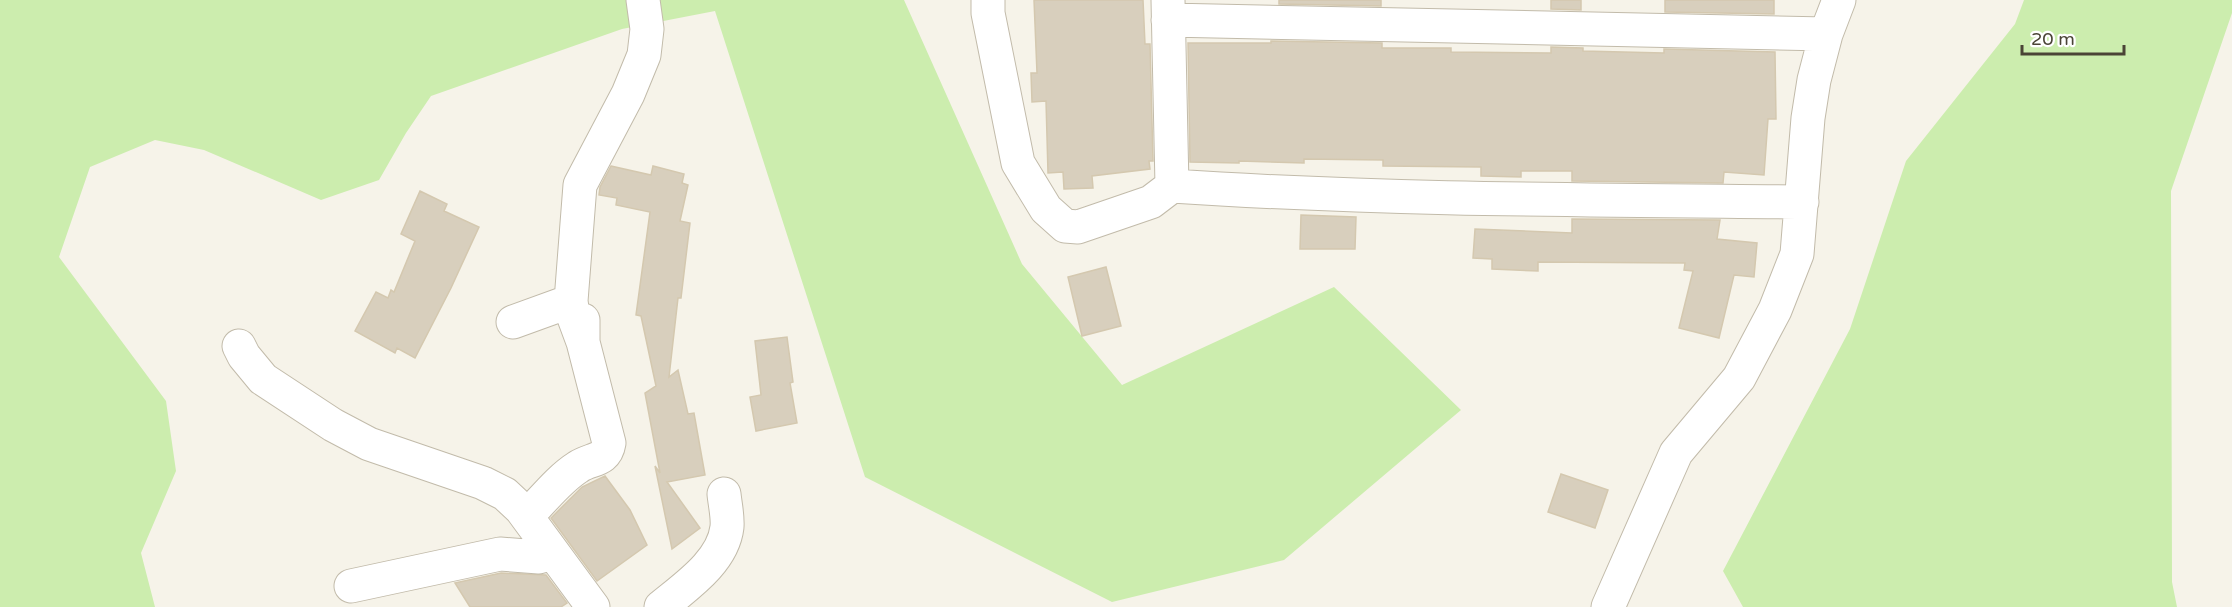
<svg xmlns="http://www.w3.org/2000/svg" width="2232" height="607" font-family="'Varela Round',sans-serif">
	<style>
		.green { fill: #ccedae }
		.building { fill: #d8cfbd; stroke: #d4c8af; stroke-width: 1.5 }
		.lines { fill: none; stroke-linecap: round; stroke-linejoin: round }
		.minor-casing { stroke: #c2bbaa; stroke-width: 35 }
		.minor { stroke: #fff; stroke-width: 33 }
	</style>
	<rect width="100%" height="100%" fill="#f6f3e9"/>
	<path class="green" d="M 0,0 L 904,0 L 1022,264 L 1122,385 L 1334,287 L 1461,410 L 1284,560 L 1112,602 L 865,477 L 715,11 L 622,29 L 431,96 L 406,133 L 379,180 L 321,200 L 204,150 L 155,140 L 90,167 L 59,257 L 166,401 L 176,471 L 141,553 L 155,607 L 0,607 Z
		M 2024,0 L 2232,0 L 2232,13 L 2171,191 L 2172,582 L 2177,607 L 1743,607 L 1723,571 L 1850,329 L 1906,161 L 2015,24 Z"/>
	<path class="building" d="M 1034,0 L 1143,0 L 1145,44 L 1150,44 L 1153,161 L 1149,161 L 1150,169 L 1092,176 L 1093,188 L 1064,189 L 1063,172 L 1048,173 L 1046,101 L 1032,102 L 1031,73 L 1037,73 Z
		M 1279,0 L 1381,0 L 1381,6 L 1279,4 Z
		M 1551,0 L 1581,0 L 1581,10 L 1551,9 Z
		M 1665,0 L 1774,0 L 1774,14 L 1665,12 Z
		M 1271,41 L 1382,43 L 1382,48 L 1451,48 L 1451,52 L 1551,53 L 1551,47 L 1583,48 L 1583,51 L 1664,53 L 1664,49 L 1775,52 L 1776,119 L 1768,119 L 1764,175 L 1724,172 L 1723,183 L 1572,181 L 1572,171 L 1521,171 L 1521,177 L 1481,176 L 1481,167 L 1383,166 L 1383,160 L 1304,159 L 1304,163 L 1239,161 L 1239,163 L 1190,162 L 1188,43 L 1271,43 Z
		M 611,166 L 651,175 L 653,166 L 684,174 L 682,183 L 688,185 L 680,221 L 690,223 L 681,298 L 678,298 L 669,377 L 678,370 L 688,414 L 694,413 L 705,475 L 667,482 L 700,528 L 672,549 L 655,466 L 660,473 L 645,393 L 656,386 L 641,316 L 636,315 L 650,212 L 616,205 L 617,198 L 599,195 L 600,187 Z
		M 420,191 L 447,204 L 444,211 L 479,227 L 451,288 L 415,358 L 397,348 L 395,353 L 355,331 L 376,292 L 388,298 L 391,290 L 394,292 L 415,241 L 401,234 Z
		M 1301,215 L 1356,217 L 1355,249 L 1300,249 Z
		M 1572,219 L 1720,220 L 1717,239 L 1757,243 L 1754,277 L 1734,275 L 1719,338 L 1679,328 L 1693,271 L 1684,270 L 1685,263 L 1538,262 L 1538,271 L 1492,269 L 1492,259 L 1473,258 L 1475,229 L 1572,233 Z
		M 1106,267 L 1121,326 L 1082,336 L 1068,277 Z
		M 787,337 L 793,382 L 790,383 L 797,423 L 756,431 L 750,397 L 761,395 L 755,341 Z
		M 1561,474 L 1608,490 L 1595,528 L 1548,512 Z
		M 605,476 L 630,510 L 647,545 L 597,581 L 551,518 L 582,487 Z
		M 501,573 L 546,575 L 567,603 L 561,607 L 470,607 L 455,583 Z"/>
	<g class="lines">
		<g class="minor-casing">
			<path id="minor" d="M 988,0 L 988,13 L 1018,163 L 1046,209 L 1065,226 L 1078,227 L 1151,202 L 1172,186 C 1382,200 1592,200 1802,202
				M 1168,0 L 1172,186
				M 1168,20 L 1826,34
				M 513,322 L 571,301
				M 583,342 L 573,315 L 571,301 L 580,185 L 628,94 L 644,55 L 647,29 L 643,0
				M 239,346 L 244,356 L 263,379 L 333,425 L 369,444 L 483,483 L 505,494 L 521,509 L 593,607
				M 527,516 C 543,500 559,479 578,467 C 591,458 606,462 609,443 L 583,342 L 583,320
				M 351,586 L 500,554 L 539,557 L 553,553
				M 661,607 C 685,587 723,562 727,527 C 728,517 725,504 724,494
				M 1608,607 L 1676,453 L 1739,378 L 1775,310 L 1797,254 L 1808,118 L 1814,80 L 1826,34 L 1839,0"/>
		</g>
		<use href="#minor" class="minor"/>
	</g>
	<path d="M2022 45v9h102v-9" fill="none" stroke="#4a4436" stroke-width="3"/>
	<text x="2031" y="45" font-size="18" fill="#4a4436" stroke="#ffffff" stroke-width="4.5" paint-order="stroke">20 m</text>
</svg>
